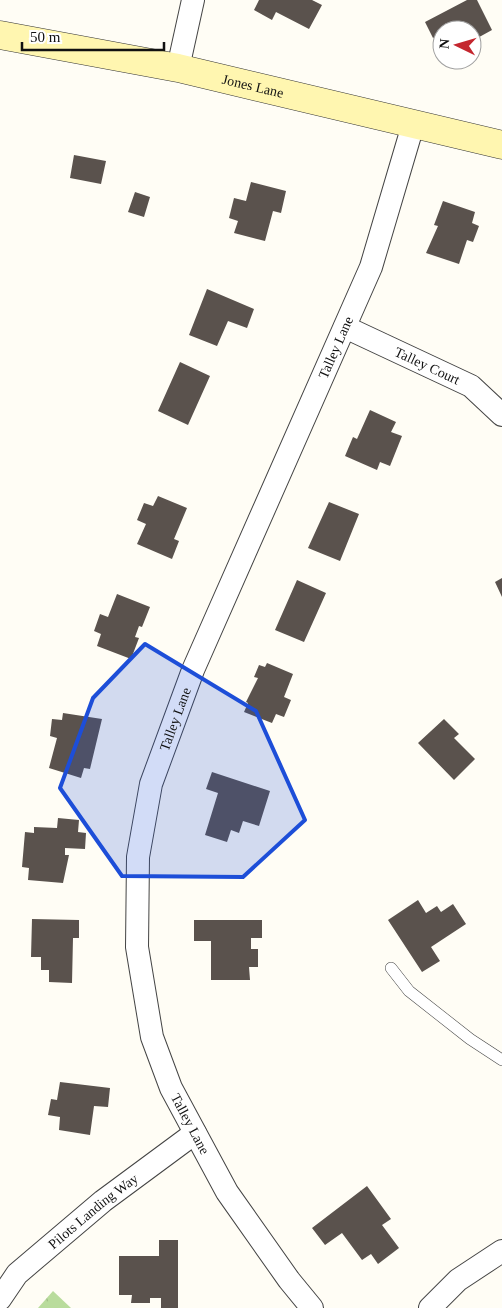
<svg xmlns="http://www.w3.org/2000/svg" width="502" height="1308" font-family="'Times New Roman',serif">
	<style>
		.forest { fill: url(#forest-crowns) }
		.building { fill: #5a524d }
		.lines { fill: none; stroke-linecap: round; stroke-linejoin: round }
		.lane-casing { stroke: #444; stroke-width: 12 }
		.street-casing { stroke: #444; stroke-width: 24 }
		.secondary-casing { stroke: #333; stroke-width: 29 }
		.lane { stroke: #fff; stroke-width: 11 }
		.street { stroke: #fff; stroke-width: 22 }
		.secondary { stroke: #fff6b0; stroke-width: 28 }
		.marked { fill: #1d4ed8; fill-opacity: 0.2; stroke: #1d4ed8; stroke-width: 4; stroke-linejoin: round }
		.labels { text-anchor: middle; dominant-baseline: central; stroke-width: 5; stroke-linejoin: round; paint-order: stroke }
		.street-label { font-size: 14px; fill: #111; stroke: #fff }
	</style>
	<defs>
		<pattern id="forest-crowns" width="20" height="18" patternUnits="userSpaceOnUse" patternTransform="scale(1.25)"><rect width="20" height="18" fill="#b9dc9c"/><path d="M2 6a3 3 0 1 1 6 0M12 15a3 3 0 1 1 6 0" fill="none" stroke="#9ebc85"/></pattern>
	</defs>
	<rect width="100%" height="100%" fill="#fffdf5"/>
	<path class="forest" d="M 53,1291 L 71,1308 L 38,1308 Z"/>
	<path class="building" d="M 259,0 L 312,0 L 322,5 L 309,29 L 276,12 L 272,20 L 254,10 Z
		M 467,0 L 477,0 L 492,30 L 472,41 L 472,30 L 442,30 L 442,33 L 433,38 L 425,22 Z
		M 74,155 L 106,161 L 101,184 L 70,178 Z
		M 251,182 L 286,191 L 281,213 L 273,211 L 265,241 L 234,233 L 238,221 L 229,218 L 234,198 L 246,201 Z
		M 135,192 L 150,197 L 144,217 L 128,212 Z
		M 443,201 L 475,212 L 472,223 L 479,226 L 473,242 L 467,240 L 459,264 L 426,253 L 438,226 L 434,225 Z
		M 207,289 L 254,309 L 247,328 L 228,321 L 217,346 L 189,335 Z
		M 180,362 L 210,376 L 188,425 L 158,411 Z
		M 370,410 L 396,422 L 391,432 L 402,436 L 390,466 L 380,462 L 377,470 L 345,456 L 353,437 L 357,439 Z
		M 158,496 L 187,508 L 174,539 L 179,541 L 172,559 L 137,544 L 146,524 L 137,520 L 144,503 L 153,506 Z
		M 329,502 L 359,514 L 340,561 L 308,548 Z
		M 502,578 L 502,597 L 495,582 Z
		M 297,580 L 326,593 L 304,642 L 275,630 Z
		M 117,594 L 150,607 L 142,627 L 139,626 L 135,637 L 139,638 L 131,659 L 97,646 L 101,634 L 94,631 L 100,614 L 108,617 Z
		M 267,663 L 293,674 L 284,697 L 291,700 L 284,717 L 276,714 L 272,723 L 244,712 L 248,703 L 246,702 L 258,678 L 254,677 L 259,665 L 265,667 Z
		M 63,713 L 102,719 L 90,769 L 84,768 L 81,778 L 49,768 L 57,738 L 50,736 L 52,719 L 62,720 Z
		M 444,719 L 459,734 L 454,738 L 475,759 L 454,780 L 418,743 Z
		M 212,772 L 270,791 L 259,826 L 243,821 L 239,833 L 231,830 L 227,842 L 205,835 L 218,793 L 206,789 Z
		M 58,818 L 79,820 L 78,832 L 86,833 L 85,849 L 65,848 L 65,855 L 69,855 L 63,883 L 28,880 L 29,868 L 22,867 L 25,832 L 34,833 L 34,827 L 57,828 Z
		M 418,900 L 426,913 L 437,906 L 441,912 L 453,904 L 466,924 L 431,947 L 440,961 L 422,972 L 388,920 Z
		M 32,919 L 79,920 L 79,938 L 73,938 L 72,983 L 49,982 L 49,970 L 41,970 L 41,957 L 31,957 Z
		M 194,920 L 262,920 L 262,938 L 251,938 L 251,949 L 258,949 L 258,967 L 249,967 L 250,980 L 211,980 L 211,941 L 194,941 Z
		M 60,1082 L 110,1088 L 108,1107 L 94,1106 L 90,1135 L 59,1130 L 60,1117 L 48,1115 L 51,1099 L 57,1100 Z
		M 367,1186 L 391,1219 L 382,1225 L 399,1248 L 378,1264 L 371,1254 L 362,1260 L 342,1233 L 325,1245 L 312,1228 Z
		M 159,1240 L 178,1240 L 178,1308 L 161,1308 L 161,1298 L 150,1298 L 150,1303 L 131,1303 L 132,1295 L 119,1295 L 119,1256 L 159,1256 Z"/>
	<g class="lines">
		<g class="lane-casing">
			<path id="lane" d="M 391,968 L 409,991 L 470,1039 L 502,1060"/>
		</g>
		<g class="street-casing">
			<g id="street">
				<path d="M 178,68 L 193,0"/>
				<path id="s1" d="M 345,327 L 471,386 L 502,415"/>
				<path id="s2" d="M 0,1299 L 17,1274 L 103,1201 L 195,1133"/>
				<path id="s3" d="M 312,1308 L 289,1280 L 227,1192 L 171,1088 L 152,1037 L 137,947 L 138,857 L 151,784 L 193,670 L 371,267 L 413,125"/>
				<path d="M 430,1308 L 458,1280 L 502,1251"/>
			</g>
		</g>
		<g class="secondary-casing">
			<g id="secondary">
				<path id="s4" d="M 0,35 L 178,68 L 502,145"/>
			</g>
		</g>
		<use href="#lane" class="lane"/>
		<use href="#street" class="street"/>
		<use href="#secondary" class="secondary"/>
	</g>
	<path class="marked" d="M 145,644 L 256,711 L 305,820 L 243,877 L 122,876 L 60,788 L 93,698 Z"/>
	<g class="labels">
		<g class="street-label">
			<text stroke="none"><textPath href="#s4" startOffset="258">Jones Lane</textPath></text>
			<text stroke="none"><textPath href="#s3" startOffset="1046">Talley Lane</textPath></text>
			<text stroke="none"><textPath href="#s1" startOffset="91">Talley Court</textPath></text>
			<text stroke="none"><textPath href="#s3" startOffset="641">Talley Lane</textPath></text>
			<text transform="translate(190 1124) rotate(62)">Talley Lane</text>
			<text stroke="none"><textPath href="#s2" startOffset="129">Pilots Landing Way</textPath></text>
		</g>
	</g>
	<g transform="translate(457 45) rotate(275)"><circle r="24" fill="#ffffff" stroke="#a0a0a0"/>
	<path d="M0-4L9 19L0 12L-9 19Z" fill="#c4262e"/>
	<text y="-8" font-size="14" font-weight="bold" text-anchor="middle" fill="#111111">N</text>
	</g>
	<path d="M22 42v8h142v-8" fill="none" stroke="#111111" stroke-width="2.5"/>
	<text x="30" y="42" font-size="15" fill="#111111" stroke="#ffffff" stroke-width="4" paint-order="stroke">50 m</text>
</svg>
